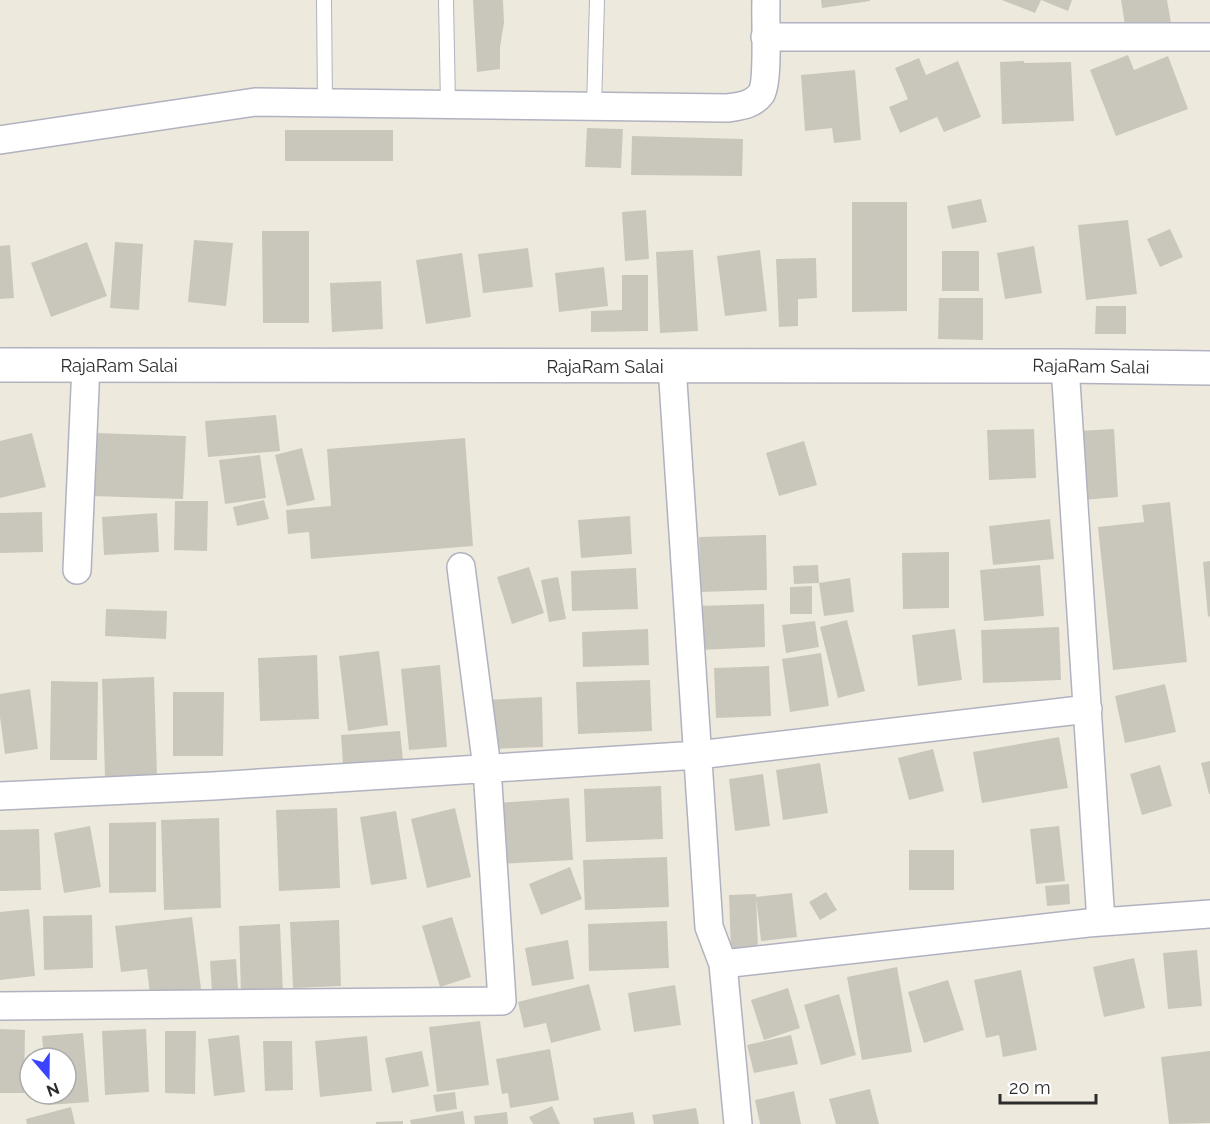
<svg xmlns="http://www.w3.org/2000/svg" width="1210" height="1124" font-family="Raleway,sans-serif">
	<style>
		.building { fill: #c9c7bc }
		.lines { fill: none; stroke-linecap: round; stroke-linejoin: round }
		.lane-casing { stroke: #b1b2c0; stroke-width: 16 }
		.street-casing { stroke: #b1b2c0; stroke-width: 30 }
		.secondary-casing { stroke: #b1b2c0; stroke-width: 36 }
		.lane { stroke: #fff; stroke-width: 14 }
		.street { stroke: #fff; stroke-width: 27 }
		.secondary { stroke: #fff; stroke-width: 33 }
		.labels { text-anchor: middle; dominant-baseline: central; stroke-width: 4.5; stroke-linejoin: round; paint-order: stroke }
		.street-label { font-size: 18px; fill: #2c2c2c; stroke: #fff }
	</style>
	<rect width="100%" height="100%" fill="#eee9dd"/>
	<path class="building" d="M 473,0 L 503,0 L 504,23 L 500,47 L 500,69 L 477,72 Z
		M 821,0 L 870,0 L 870,1 L 822,8 Z
		M 1002,0 L 1041,0 L 1035,13 Z
		M 1041,0 L 1072,0 L 1068,11 Z
		M 1121,0 L 1167,0 L 1171,23 L 1126,31 Z
		M 1128,55 L 1134,70 L 1168,56 L 1188,109 L 1116,136 L 1090,70 Z
		M 919,58 L 926,75 L 958,61 L 981,117 L 944,132 L 937,117 L 900,133 L 889,107 L 908,99 L 895,68 Z
		M 1024,61 L 1024,63 L 1071,62 L 1074,121 L 1002,124 L 1000,62 Z
		M 855,70 L 861,140 L 834,143 L 832,128 L 805,131 L 801,75 Z
		M 587,128 L 623,129 L 621,168 L 585,167 Z
		M 285,130 L 393,130 L 393,161 L 285,161 Z
		M 632,136 L 743,139 L 742,176 L 631,175 Z
		M 981,199 L 987,222 L 952,229 L 947,206 Z
		M 852,202 L 907,202 L 907,311 L 852,312 Z
		M 646,210 L 649,259 L 625,261 L 622,212 Z
		M 1128,220 L 1137,294 L 1086,300 L 1078,225 Z
		M 1170,229 L 1183,257 L 1160,267 L 1147,239 Z
		M 262,231 L 309,231 L 309,323 L 263,323 Z
		M 194,240 L 233,243 L 226,306 L 188,302 Z
		M 87,242 L 107,296 L 51,317 L 31,263 Z
		M 115,242 L 143,244 L 139,310 L 110,308 Z
		M 10,245 L 14,298 L 0,299 L 0,246 Z
		M 1034,246 L 1042,293 L 1005,299 L 997,253 Z
		M 528,248 L 533,287 L 483,293 L 478,254 Z
		M 693,250 L 698,331 L 660,333 L 656,252 Z
		M 760,250 L 767,311 L 725,316 L 717,256 Z
		M 942,251 L 979,251 L 979,291 L 942,291 Z
		M 462,253 L 471,317 L 426,324 L 416,260 Z
		M 816,258 L 817,298 L 798,299 L 798,326 L 779,327 L 776,259 Z
		M 604,267 L 608,306 L 559,312 L 555,273 Z
		M 622,275 L 648,275 L 648,331 L 591,332 L 591,311 L 622,310 Z
		M 381,281 L 383,329 L 332,332 L 330,283 Z
		M 939,298 L 983,298 L 983,340 L 938,339 Z
		M 1096,306 L 1126,306 L 1126,334 L 1095,334 Z
		M 276,415 L 280,451 L 208,457 L 205,421 Z
		M 1034,429 L 1036,478 L 989,480 L 987,430 Z
		M 1114,429 L 1118,497 L 1083,500 L 1079,431 Z
		M 32,433 L 46,487 L 0,498 L 0,441 Z
		M 95,433 L 186,436 L 183,499 L 92,496 Z
		M 465,438 L 473,546 L 311,559 L 309,532 L 288,534 L 286,510 L 331,506 L 327,449 Z
		M 804,441 L 817,485 L 779,496 L 766,453 Z
		M 302,448 L 315,500 L 287,506 L 275,455 Z
		M 260,455 L 266,498 L 225,504 L 219,460 Z
		M 264,500 L 269,519 L 237,526 L 233,507 Z
		M 175,501 L 208,501 L 207,551 L 174,550 Z
		M 1170,502 L 1187,662 L 1113,670 L 1098,527 L 1144,522 L 1142,505 Z
		M 42,512 L 43,552 L 0,553 L 0,513 Z
		M 157,513 L 159,552 L 104,555 L 102,517 Z
		M 630,516 L 632,554 L 581,558 L 578,520 Z
		M 1050,519 L 1054,559 L 993,565 L 989,526 Z
		M 766,535 L 767,590 L 701,592 L 699,537 Z
		M 949,552 L 949,608 L 903,609 L 902,553 Z
		M 1210,561 L 1210,616 L 1208,617 L 1203,562 Z
		M 818,565 L 819,583 L 794,584 L 793,566 Z
		M 1040,565 L 1044,616 L 984,621 L 980,570 Z
		M 529,567 L 544,613 L 512,624 L 497,577 Z
		M 636,568 L 638,609 L 572,611 L 571,571 Z
		M 558,577 L 566,619 L 549,622 L 541,580 Z
		M 850,578 L 854,612 L 824,616 L 819,583 Z
		M 812,586 L 812,614 L 790,614 L 790,587 Z
		M 764,604 L 765,647 L 699,650 L 697,606 Z
		M 106,609 L 167,611 L 166,639 L 105,636 Z
		M 847,620 L 865,691 L 838,698 L 820,627 Z
		M 815,621 L 819,647 L 786,653 L 782,625 Z
		M 1059,627 L 1061,680 L 983,683 L 981,630 Z
		M 648,629 L 649,665 L 583,667 L 582,632 Z
		M 955,629 L 962,680 L 918,686 L 912,635 Z
		M 379,651 L 388,725 L 348,731 L 339,656 Z
		M 821,653 L 829,706 L 790,712 L 782,659 Z
		M 317,655 L 319,719 L 260,721 L 258,658 Z
		M 440,665 L 447,747 L 409,750 L 401,669 Z
		M 769,666 L 771,716 L 716,718 L 714,668 Z
		M 154,677 L 157,775 L 105,777 L 102,679 Z
		M 650,680 L 652,731 L 578,734 L 576,682 Z
		M 51,681 L 98,682 L 97,760 L 50,760 Z
		M 1165,684 L 1176,732 L 1125,743 L 1115,696 Z
		M 30,689 L 38,749 L 5,754 L 0,717 L 0,694 Z
		M 173,692 L 224,692 L 223,756 L 173,756 Z
		M 542,697 L 543,747 L 489,749 L 487,700 Z
		M 400,731 L 403,760 L 343,764 L 341,735 Z
		M 1059,737 L 1068,788 L 982,803 L 973,752 Z
		M 933,749 L 944,791 L 909,800 L 898,758 Z
		M 1210,761 L 1210,794 L 1209,794 L 1201,763 Z
		M 820,763 L 828,813 L 783,820 L 776,770 Z
		M 1160,765 L 1172,806 L 1142,815 L 1130,774 Z
		M 763,774 L 770,826 L 735,831 L 729,779 Z
		M 661,786 L 663,839 L 586,842 L 584,789 Z
		M 569,798 L 573,860 L 501,864 L 497,803 Z
		M 337,808 L 340,888 L 279,891 L 276,810 Z
		M 455,808 L 471,877 L 427,888 L 411,819 Z
		M 396,811 L 407,879 L 371,885 L 360,817 Z
		M 219,818 L 221,908 L 164,910 L 161,820 Z
		M 156,822 L 156,892 L 109,893 L 109,823 Z
		M 90,826 L 101,887 L 64,893 L 54,833 Z
		M 1059,826 L 1065,881 L 1036,884 L 1030,829 Z
		M 39,829 L 41,890 L 0,891 L 0,830 Z
		M 909,850 L 954,850 L 954,890 L 909,890 Z
		M 667,857 L 669,907 L 585,910 L 583,860 Z
		M 570,867 L 582,899 L 541,915 L 529,884 Z
		M 1069,884 L 1070,904 L 1047,906 L 1045,886 Z
		M 826,892 L 837,910 L 820,920 L 809,902 Z
		M 792,893 L 797,937 L 761,941 L 756,897 Z
		M 756,894 L 758,949 L 731,950 L 729,895 Z
		M 29,909 L 35,976 L 0,980 L 0,912 Z
		M 92,915 L 93,968 L 44,970 L 43,916 Z
		M 192,917 L 201,989 L 150,995 L 147,969 L 121,972 L 115,926 Z
		M 452,917 L 471,977 L 440,987 L 422,926 Z
		M 339,920 L 341,986 L 293,988 L 290,922 Z
		M 667,921 L 669,968 L 589,971 L 588,924 Z
		M 280,924 L 283,994 L 241,995 L 239,926 Z
		M 568,940 L 574,979 L 532,986 L 525,948 Z
		M 1197,950 L 1202,1006 L 1168,1009 L 1163,953 Z
		M 1134,958 L 1145,1008 L 1104,1017 L 1093,967 Z
		M 236,959 L 238,989 L 212,992 L 210,961 Z
		M 897,967 L 912,1052 L 862,1060 L 847,977 Z
		M 1021,970 L 1037,1050 L 1003,1057 L 999,1035 L 986,1038 L 974,980 Z
		M 948,980 L 964,1030 L 924,1043 L 908,992 Z
		M 589,984 L 601,1030 L 551,1043 L 546,1023 L 524,1028 L 518,1002 Z
		M 675,985 L 681,1025 L 634,1032 L 628,993 Z
		M 788,988 L 800,1028 L 764,1040 L 751,1000 Z
		M 839,994 L 856,1055 L 821,1065 L 804,1005 Z
		M 480,1021 L 489,1085 L 437,1092 L 429,1027 Z
		M 0,1029 L 25,1030 L 24,1093 L 0,1093 Z
		M 146,1029 L 149,1092 L 105,1095 L 102,1031 Z
		M 165,1031 L 196,1031 L 195,1094 L 165,1093 Z
		M 83,1033 L 89,1102 L 48,1105 L 47,1094 L 66,1094 L 66,1058 L 44,1058 L 42,1036 Z
		M 239,1035 L 245,1092 L 214,1096 L 208,1039 Z
		M 791,1035 L 798,1064 L 754,1073 L 747,1045 Z
		M 367,1036 L 372,1091 L 320,1097 L 315,1041 Z
		M 263,1041 L 292,1041 L 293,1090 L 265,1091 Z
		M 550,1049 L 559,1100 L 510,1108 L 508,1093 L 502,1094 L 496,1059 Z
		M 422,1051 L 429,1086 L 392,1093 L 385,1058 Z
		M 1210,1051 L 1210,1123 L 1169,1124 L 1161,1057 Z
		M 870,1089 L 879,1124 L 836,1124 L 829,1099 Z
		M 794,1091 L 801,1124 L 760,1124 L 755,1100 Z
		M 455,1092 L 457,1109 L 436,1112 L 433,1095 Z
		M 552,1106 L 560,1124 L 533,1124 L 529,1117 Z
		M 71,1107 L 75,1124 L 27,1124 L 26,1119 Z
		M 696,1108 L 699,1124 L 654,1124 L 652,1115 Z
		M 463,1111 L 465,1124 L 411,1124 L 410,1120 Z
		M 507,1112 L 508,1124 L 475,1124 L 474,1116 Z
		M 633,1112 L 635,1124 L 594,1124 L 593,1118 Z
		M 403,1121 L 403,1124 L 376,1124 L 376,1122 Z"/>
	<g class="lines">
		<g class="lane-casing">
			<path id="lane" d="M 324,0 L 325,103
				M 446,0 L 448,105
				M 594,107 L 597,0"/>
		</g>
		<g class="street-casing">
			<path id="street" d="M 765,37 L 1210,37
				M 0,140 L 255,102 L 728,108 C 740,106 753,105 761,94 C 769,82 765,18 766,0
				M 672,366 L 709,927 L 723,964
				M 1065,366 L 1101,922
				M 77,570 L 86,365
				M 0,796 L 213,786 L 698,755 L 1088,709
				M 0,1006 L 502,1001 L 487,768 L 461,567
				M 738,1124 L 723,964 L 1088,923 L 1210,914"/>
		</g>
		<g class="secondary-casing">
			<path id="secondary" d="M 0,365 L 1065,366 L 1210,368"/>
		</g>
		<use href="#lane" class="lane"/>
		<use href="#street" class="street"/>
		<use href="#secondary" class="secondary"/>
	</g>
	<g class="labels">
		<g class="street-label">
			<text x="119" y="365">RajaRam Salai</text>
			<text x="605" y="366">RajaRam Salai</text>
			<text transform="translate(1091 366) rotate(1)">RajaRam Salai</text>
		</g>
	</g>
	<g transform="translate(48 1076) rotate(160)"><circle r="28" fill="#ffffff" stroke="#ababab" stroke-width="1.5"/>
	<path d="M0-4.5L10 22L0 15L-10 22Z" fill="#3a44ff"/>
	<text y="-9" font-size="16" font-weight="bold" text-anchor="middle" fill="#2c2c2c">N</text>
	</g>
	<path d="M1000 1094v9h96v-9" fill="none" stroke="#2c2c2c" stroke-width="3"/>
	<text x="1009" y="1094" font-size="18" fill="#2c2c2c" stroke="#ffffff" stroke-width="4.5" paint-order="stroke">20 m</text>
</svg>
